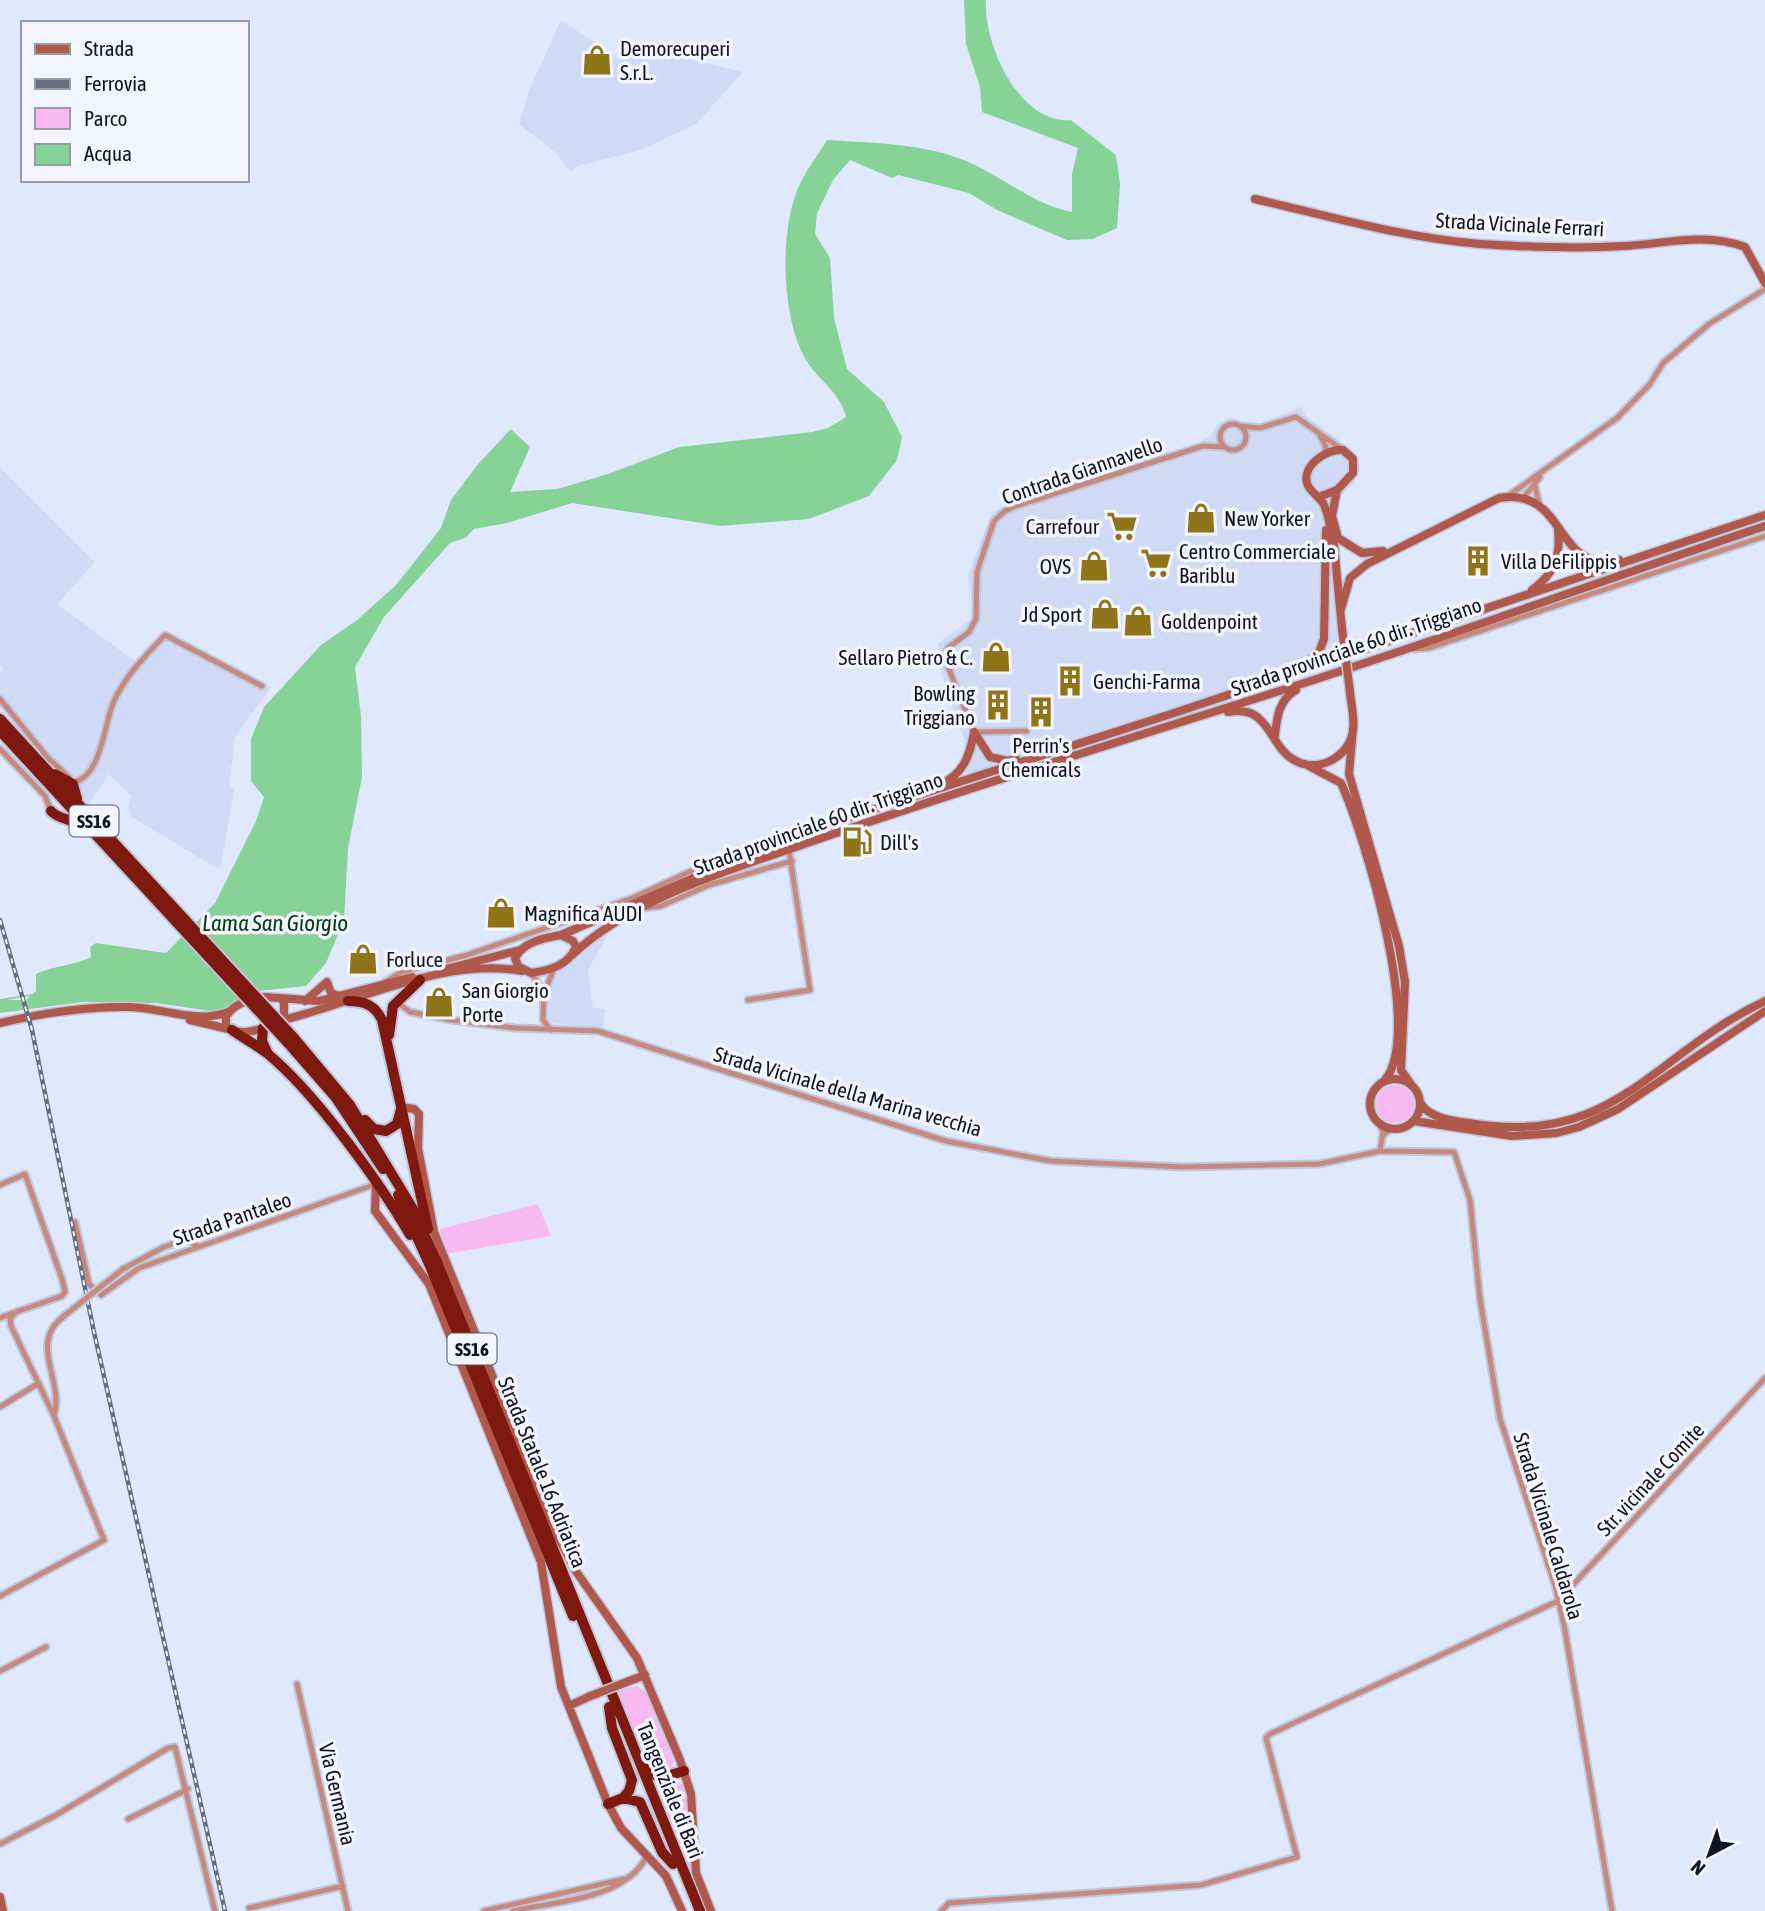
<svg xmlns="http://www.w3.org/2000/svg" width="1765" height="1911" font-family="'Asap Condensed',sans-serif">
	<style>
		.built { fill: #d1daf5 }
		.green { fill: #f7b9f0 }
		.water { fill: #87d397 }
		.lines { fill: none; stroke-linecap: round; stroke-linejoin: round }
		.stream { stroke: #87d397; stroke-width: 2 }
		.street-casing { stroke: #bfc6db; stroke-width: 9 }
		.secondary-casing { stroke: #bfc6db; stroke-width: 11 }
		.highway-casing { stroke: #bfc6db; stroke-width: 14 }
		.street { stroke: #c6897e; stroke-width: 5 }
		.secondary { stroke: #b0584b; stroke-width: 8 }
		.highway { stroke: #7f190f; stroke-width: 10 }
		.rail-casing { stroke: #686e7f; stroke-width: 4.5 }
		.rail { stroke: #f2f5fd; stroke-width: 2; stroke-dasharray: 5; stroke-linecap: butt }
		.street-bridge-casing { stroke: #bfc6db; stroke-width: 9; stroke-linecap: butt }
		.secondary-bridge-casing { stroke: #bfc6db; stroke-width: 11; stroke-linecap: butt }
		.highway-bridge-casing { stroke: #bfc6db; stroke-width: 14; stroke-linecap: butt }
		.street-bridge { stroke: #c6897e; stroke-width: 5 }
		.secondary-bridge { stroke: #b0584b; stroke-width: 8 }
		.highway-bridge { stroke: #7f190f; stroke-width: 10 }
		.labels { text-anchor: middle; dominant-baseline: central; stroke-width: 7; stroke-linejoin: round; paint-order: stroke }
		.shield { fill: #f2f5fd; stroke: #545863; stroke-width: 2 }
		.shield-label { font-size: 19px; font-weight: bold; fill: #101421 }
		.poi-label { font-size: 21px; fill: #101421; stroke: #f2f5fd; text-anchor: start }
		.street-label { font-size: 21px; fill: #101421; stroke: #f2f5fd }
		.water-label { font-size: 23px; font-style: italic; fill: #003b16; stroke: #f2f5fd }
	</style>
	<rect width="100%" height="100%" fill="#e0e8fe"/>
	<path class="built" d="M 561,20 L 619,59 L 657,51 L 743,72 L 696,124 L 641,150 L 577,166 L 571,172 L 555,152 L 519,124 L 530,88 Z
		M 1301,407 L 1306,416 L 1355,452 L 1360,468 L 1354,484 L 1339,497 L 1335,512 L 1345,539 L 1330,554 L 1339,654 L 966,775 L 964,740 L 941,673 L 938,643 L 971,619 L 972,603 L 968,575 L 992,512 L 1018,500 L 1201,442 L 1209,437 L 1220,422 L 1232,418 L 1247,425 L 1258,424 Z
		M 0,467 L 95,562 L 57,604 L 136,662 L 167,635 L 271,687 L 235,737 L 229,787 L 234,789 L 221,866 L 218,869 L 132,817 L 128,809 L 131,796 L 109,774 L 86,808 L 0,701 L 0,674 L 3,670 L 0,664 Z
		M 612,926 L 588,970 L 593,1008 L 605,1009 L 603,1028 L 552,1023 L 548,1019 L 549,989 L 555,974 Z"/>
	<path class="green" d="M1376 1104a19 19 0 1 1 38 0a19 19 0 1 1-38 0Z
		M 538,1204 L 551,1236 L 446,1254 L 440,1229 Z
		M 637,1686 L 647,1693 L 674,1761 L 671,1771 L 660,1776 L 647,1762 L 617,1691 Z
		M 675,1782 L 682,1784 L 688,1793 L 692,1865 L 707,1911 L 704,1911 L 662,1799 L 662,1792 L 669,1783 Z"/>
	<path class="water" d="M 964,0 L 986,0 C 983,44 1020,125 1071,120 L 1116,155 L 1120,184 L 1117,228 L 1093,239 L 1067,240 L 997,210 L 969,193 L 898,175 L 892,178 L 850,160 L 833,180 L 817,213 L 815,234 L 830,258 L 834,318 L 847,369 L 884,402 L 902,437 L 897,460 L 869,496 L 809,519 L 721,526 L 572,503 L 507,523 L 474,529 L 465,538 L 450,543 L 384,617 L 355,667 L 361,716 L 362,777 L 348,848 L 344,920 L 326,963 L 306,986 L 258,991 L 217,1012 L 156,1003 L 82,1002 L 0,1013 L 0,1000 L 26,1000 L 36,991 L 36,974 C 56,965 73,966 91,957 L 90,947 L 96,943 L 166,953 L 215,903 L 256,821 L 264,797 L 251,781 L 251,739 L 264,707 L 321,645 L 357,620 L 396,585 L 441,528 L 451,500 L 478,464 L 511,429 L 530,447 L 510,492 L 557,489 L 608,474 L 679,447 L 812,432 L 828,428 L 846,417 C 840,392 819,381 806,360 C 781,317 779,231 799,186 C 806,170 818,155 827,140 C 871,143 919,143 961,159 C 1000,174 1031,204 1072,212 L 1072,174 L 1078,148 L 982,112 L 980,87 L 966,44 Z"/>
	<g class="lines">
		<path class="stream" d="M 0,1000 L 32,995"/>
		<g class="street-casing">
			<path id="street" d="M1220 437a13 13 0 1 1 26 0a13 13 0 1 1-26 0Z
				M 1240,426 L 1260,428 L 1296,417 L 1343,450
				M 1320,435 L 1326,447 L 1324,454
				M 1535,486 L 1539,503
				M 1508,496 L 1617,418 L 1650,384 L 1663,363 L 1709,324 L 1765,289
				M 1524,497 L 1540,477
				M 1412,649 L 1429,648 L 1765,536
				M 0,699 L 49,759 L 69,777
				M 1027,731 L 974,732 L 945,659 L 948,648 L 969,632 L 976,619 L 977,572 L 994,521 L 1005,511 L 1016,506 L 1203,446 L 1224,447
				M 0,749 L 45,796 L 51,811
				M 75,782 C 102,774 104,723 114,701 C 126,675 145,656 165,635 L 262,686
				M 645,908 L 661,906 L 709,885 L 792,861
				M 532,974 L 544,993 L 543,1020 L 551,1030
				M 385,982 L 402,972 L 467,955 L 630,899 L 700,867 L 813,823 L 831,821
				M 544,993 L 554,969
				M 748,1000 L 810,990 L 789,850
				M 398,1003 L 410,1012 L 451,1020 L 515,1028 L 598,1031 L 946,1141 L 1051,1161 L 1183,1167 L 1319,1164 L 1380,1151 L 1454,1152 L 1470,1200 L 1480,1299 L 1500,1419 L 1555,1585 L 1564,1625 L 1612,1911
				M 1379,1123 L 1383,1132 L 1380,1151
				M 1383,1135 L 1391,1129
				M 0,1185 L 25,1174 L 62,1279 L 65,1292 L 62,1296 L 16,1312 L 10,1318 L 11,1326 L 54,1416 L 104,1540 L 0,1596
				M 75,1222 L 89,1284 L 101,1295 L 139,1268 L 376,1184
				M 123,1269 L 164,1247 L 185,1240 L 198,1246
				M 0,1318 L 13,1313
				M 0,1407 L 39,1383
				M 54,1416 C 65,1381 27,1344 64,1316
				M 0,1671 L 46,1647
				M 297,1684 L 348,1911
				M 128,1819 L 188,1789
				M 0,1844 L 56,1815 L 168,1748 L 175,1747 L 215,1911
				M 249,1908 L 343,1886
				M 484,1911 L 624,1879
				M 513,1911 C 557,1901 624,1900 647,1856
				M 941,1911 L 949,1903 L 1201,1885 L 1297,1857 L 1266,1738 L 1270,1734 L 1558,1601 L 1765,1378"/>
		</g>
		<g class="secondary-casing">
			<path id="secondary" d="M 1255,199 C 1328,216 1404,238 1480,244 C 1527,247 1576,249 1624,246 C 1665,244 1704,232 1745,247 L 1765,283
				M 1337,490 L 1332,516 L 1338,538 L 1362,553 L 1383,551
				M 1319,497 L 1337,490 L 1353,473 L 1353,459 L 1343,450 C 1328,448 1302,465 1307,483 C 1309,492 1320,496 1324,505 C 1330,518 1331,534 1334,548
				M 1334,545 L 1342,629
				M 1532,590 C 1554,574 1561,557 1558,530
				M 1341,609 L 1350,578 L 1367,564 L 1499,498 C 1569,487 1553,575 1619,560
				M 1303,666 L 1319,652 L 1324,639 L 1326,530
				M 1228,712 C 1270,704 1268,745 1294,760 C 1318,774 1349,757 1353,731 C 1355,719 1351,704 1350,692
				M 1353,728 L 1349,774 L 1399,946 L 1405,982 L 1401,1070 L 1410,1083
				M 974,732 L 990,757 L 1008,761 L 1016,759
				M 1275,735 C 1277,716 1279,700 1296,690
				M 1305,764 L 1341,783 C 1365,836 1424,1033 1385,1080
				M 939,785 C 963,775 970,756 974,732
				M 561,935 L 791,836 L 1171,714 L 1765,515
				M 561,935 L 573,941 L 576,947 C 568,966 550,970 531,973 L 518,966 L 515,958 C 523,942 544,938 561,935 Z
				M 572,955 C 632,898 731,870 807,843 C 954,792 1103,747 1251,700 C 1424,646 1594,583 1765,526
				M 442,970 L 520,950
				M 263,997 L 280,998 L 284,1002 L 284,1013 C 272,1028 242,1039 226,1026 L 226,1016 C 235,1003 248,1000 263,997 Z
				M 280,998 L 319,1001 L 412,977
				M 305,1001 L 327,982 L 331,993 L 339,996
				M 190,1020 L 228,1029
				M 275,1022 C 352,1005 442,956 522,971
				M 0,1023 C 43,1013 86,1006 130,1007 C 162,1008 198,1024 228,1012
				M1370 1104a25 25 0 1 1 50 0a25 25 0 1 1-50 0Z
				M 1421,1104 C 1430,1118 1453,1121 1469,1123 C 1615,1148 1651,1055 1765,1001
				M 401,1107 L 414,1109 L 419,1114 L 418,1148 L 434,1232 L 556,1533 L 575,1570 L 637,1658 L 680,1760 L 691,1794 L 696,1873 L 711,1911
				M 1414,1121 L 1512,1136 L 1557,1133 L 1579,1127 L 1618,1109 L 1765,1011
				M 376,1184 L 375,1211 L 429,1284 L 541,1562 L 561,1687 L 608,1804 L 621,1828 L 666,1876 L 682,1911
				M 624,1683 L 645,1675
				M 569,1706 L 588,1697
				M 0,1897 L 3,1911"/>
		</g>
		<g class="highway-casing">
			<path id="highway" d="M 0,719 L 187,922
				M 0,731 L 181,927
				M 55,774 L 73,784 L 77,799
				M 51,811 C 60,821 74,818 84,828
				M 348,1001 C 364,1001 375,1005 382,1020 L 428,1229
				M 263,1028 L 262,1041 L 268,1054
				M 232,1030 C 243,1038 257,1045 268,1054 C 315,1093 379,1181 410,1235
				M 389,1035 L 393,1006 L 420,980
				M 294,1038 L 350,1105 L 413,1209 L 437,1262 L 700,1911
				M 288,1043 L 336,1098 L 383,1169
				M 365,1120 L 374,1129 L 386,1131 L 397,1124 L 401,1109
				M 398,1195 L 430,1266 L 573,1616
				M 609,1707 L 612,1728 L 632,1780 L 629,1791 L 623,1798
				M 645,1762 L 650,1772 L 660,1778 L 684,1771
				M 608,1804 L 623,1798 L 640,1802 L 662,1852 L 673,1864"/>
		</g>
		<use href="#street" class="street"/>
		<use href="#secondary" class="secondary"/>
		<use href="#highway" class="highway"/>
		<g class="rail-casing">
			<path id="rail" d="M 0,920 L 32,1030 L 94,1332 L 225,1911"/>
		</g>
		<use href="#rail" class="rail"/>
		<g class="street-bridge-casing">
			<path id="street-bridge" d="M 64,1316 L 123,1269"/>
		</g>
		<g class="secondary-bridge-casing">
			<path id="secondary-bridge" d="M 1342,629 L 1350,692
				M 588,1697 L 624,1683"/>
		</g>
		<g class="highway-bridge-casing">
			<path id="highway-bridge" d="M 187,922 L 294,1038
				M 181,927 L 288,1043"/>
		</g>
		<use href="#street-bridge" class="street-bridge"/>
		<use href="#secondary-bridge" class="secondary-bridge"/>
		<use href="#highway-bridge" class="highway-bridge"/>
	</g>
	<defs>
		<g id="shop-bare" transform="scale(2.415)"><path d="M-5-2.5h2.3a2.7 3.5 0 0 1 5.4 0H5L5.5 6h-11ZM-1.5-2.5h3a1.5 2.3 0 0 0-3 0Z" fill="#907419" stroke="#f2f5fd" stroke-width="2.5" paint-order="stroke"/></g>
		<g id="supermarket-bare" transform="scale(2.415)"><path d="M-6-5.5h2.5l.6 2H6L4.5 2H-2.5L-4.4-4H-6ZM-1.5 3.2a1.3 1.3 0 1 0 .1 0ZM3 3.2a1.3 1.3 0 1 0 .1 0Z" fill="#907419" stroke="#f2f5fd" stroke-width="2.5" paint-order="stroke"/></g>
		<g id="building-bare" transform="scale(2.415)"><path d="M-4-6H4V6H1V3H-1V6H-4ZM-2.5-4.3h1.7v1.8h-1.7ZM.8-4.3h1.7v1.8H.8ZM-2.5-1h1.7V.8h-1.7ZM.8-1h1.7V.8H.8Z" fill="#907419" stroke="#f2f5fd" stroke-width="2.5" paint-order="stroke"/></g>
		<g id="fuel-bare" transform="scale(2.415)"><path d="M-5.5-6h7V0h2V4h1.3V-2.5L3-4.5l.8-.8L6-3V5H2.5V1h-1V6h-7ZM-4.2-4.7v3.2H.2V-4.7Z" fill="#907419" stroke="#f2f5fd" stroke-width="2.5" paint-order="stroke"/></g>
	</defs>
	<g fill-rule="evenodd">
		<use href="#shop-bare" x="597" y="60"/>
		<use href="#shop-bare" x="1201" y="518"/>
		<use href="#supermarket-bare" x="1122" y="526"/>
		<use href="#building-bare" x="1478" y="561"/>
		<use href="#supermarket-bare" x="1156" y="563"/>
		<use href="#shop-bare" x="1094" y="566"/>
		<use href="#shop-bare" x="1105" y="614"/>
		<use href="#shop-bare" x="1138" y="621"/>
		<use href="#shop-bare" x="996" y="657"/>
		<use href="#building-bare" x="1070" y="681"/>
		<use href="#building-bare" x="998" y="705"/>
		<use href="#building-bare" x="1041" y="712"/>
		<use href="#fuel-bare" x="857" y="842"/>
		<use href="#shop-bare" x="501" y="913"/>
		<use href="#shop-bare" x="363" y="959"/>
		<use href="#shop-bare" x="439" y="1002"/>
	</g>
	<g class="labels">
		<g class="shield">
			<rect x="69.5" y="805.5" width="49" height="31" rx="5"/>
			<rect x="447.5" y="1333.5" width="49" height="31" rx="5"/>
		</g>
		<g class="shield-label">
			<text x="94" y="821">SS16</text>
			<text x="472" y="1349">SS16</text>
		</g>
		<g class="poi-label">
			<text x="620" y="48">Demorecuperi<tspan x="620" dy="24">S.r.L.</tspan></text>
			<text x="1224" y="518">New Yorker</text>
			<text x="1099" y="526" text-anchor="end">Carrefour</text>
			<text x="1179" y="551">Centro Commerciale<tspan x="1179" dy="24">Bariblu</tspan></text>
			<text x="1501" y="561">Villa DeFilippis</text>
			<text x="1071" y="566" text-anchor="end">OVS</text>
			<text x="1082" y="614" text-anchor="end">Jd Sport</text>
			<text x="1161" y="621">Goldenpoint</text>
			<text x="973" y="657" text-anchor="end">Sellaro Pietro &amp; C.</text>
			<text x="1093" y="681">Genchi-Farma</text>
			<text x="975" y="693" text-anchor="end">Bowling<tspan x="975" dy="24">Triggiano</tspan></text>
			<text x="1041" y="745" text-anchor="middle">Perrin's<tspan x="1041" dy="24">Chemicals</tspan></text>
			<text x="880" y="842">Dill's</text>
			<text x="524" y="913">Magnifica AUDI</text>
			<text x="386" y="959">Forluce</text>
			<text x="462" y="990">San Giorgio<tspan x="462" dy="24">Porte</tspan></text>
		</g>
		<g class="street-label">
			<text transform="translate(1520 224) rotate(3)">Strada Vicinale Ferrari</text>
			<text transform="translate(1082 470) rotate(-19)">Contrada Giannavello</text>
			<text transform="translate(1356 646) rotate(-19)">Strada provinciale 60 dir. Triggiano</text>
			<text transform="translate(818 823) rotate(-20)">Strada provinciale 60 dir. Triggiano</text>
			<text transform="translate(848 1091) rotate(16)">Strada Vicinale della Marina vecchia</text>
			<text transform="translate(232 1218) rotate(-19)">Strada Pantaleo</text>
			<text transform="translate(543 1472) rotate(68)">Strada Statale 16 Adriatica</text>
			<text transform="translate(1650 1479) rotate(-47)">Str. vicinale Comite</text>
			<text transform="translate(1549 1526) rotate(73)">Strada Vicinale Caldarola</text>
			<text transform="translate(671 1790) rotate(68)">Tangenziale di Bari</text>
			<text transform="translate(338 1794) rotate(77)">Via Germania</text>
		</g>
		<g class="water-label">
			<text x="275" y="923">Lama San Giorgio</text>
		</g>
	</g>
	<rect x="21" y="21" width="228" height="161" fill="#f2f5fd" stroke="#989ba5" stroke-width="2"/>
	<rect x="35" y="44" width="35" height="10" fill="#b0584b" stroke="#989ba5" stroke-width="2"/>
	<text x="84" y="56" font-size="21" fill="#101421">Strada</text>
	<rect x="35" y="79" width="35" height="10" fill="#686e7f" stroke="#989ba5" stroke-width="2"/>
	<text x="84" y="91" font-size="21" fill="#101421">Ferrovia</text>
	<rect x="35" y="108" width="35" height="21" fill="#f7b9f0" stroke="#989ba5" stroke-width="2"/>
	<text x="84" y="126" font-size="21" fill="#101421">Parco</text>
	<rect x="35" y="144" width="35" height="21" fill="#87d397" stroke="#989ba5" stroke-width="2"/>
	<text x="84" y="161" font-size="21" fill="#101421">Acqua</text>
	<g transform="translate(1709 1855) rotate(221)" stroke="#f2f5fd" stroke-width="5" paint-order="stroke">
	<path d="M0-5L12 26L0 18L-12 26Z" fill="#101421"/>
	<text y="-10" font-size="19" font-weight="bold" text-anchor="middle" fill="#101421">N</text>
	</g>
</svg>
